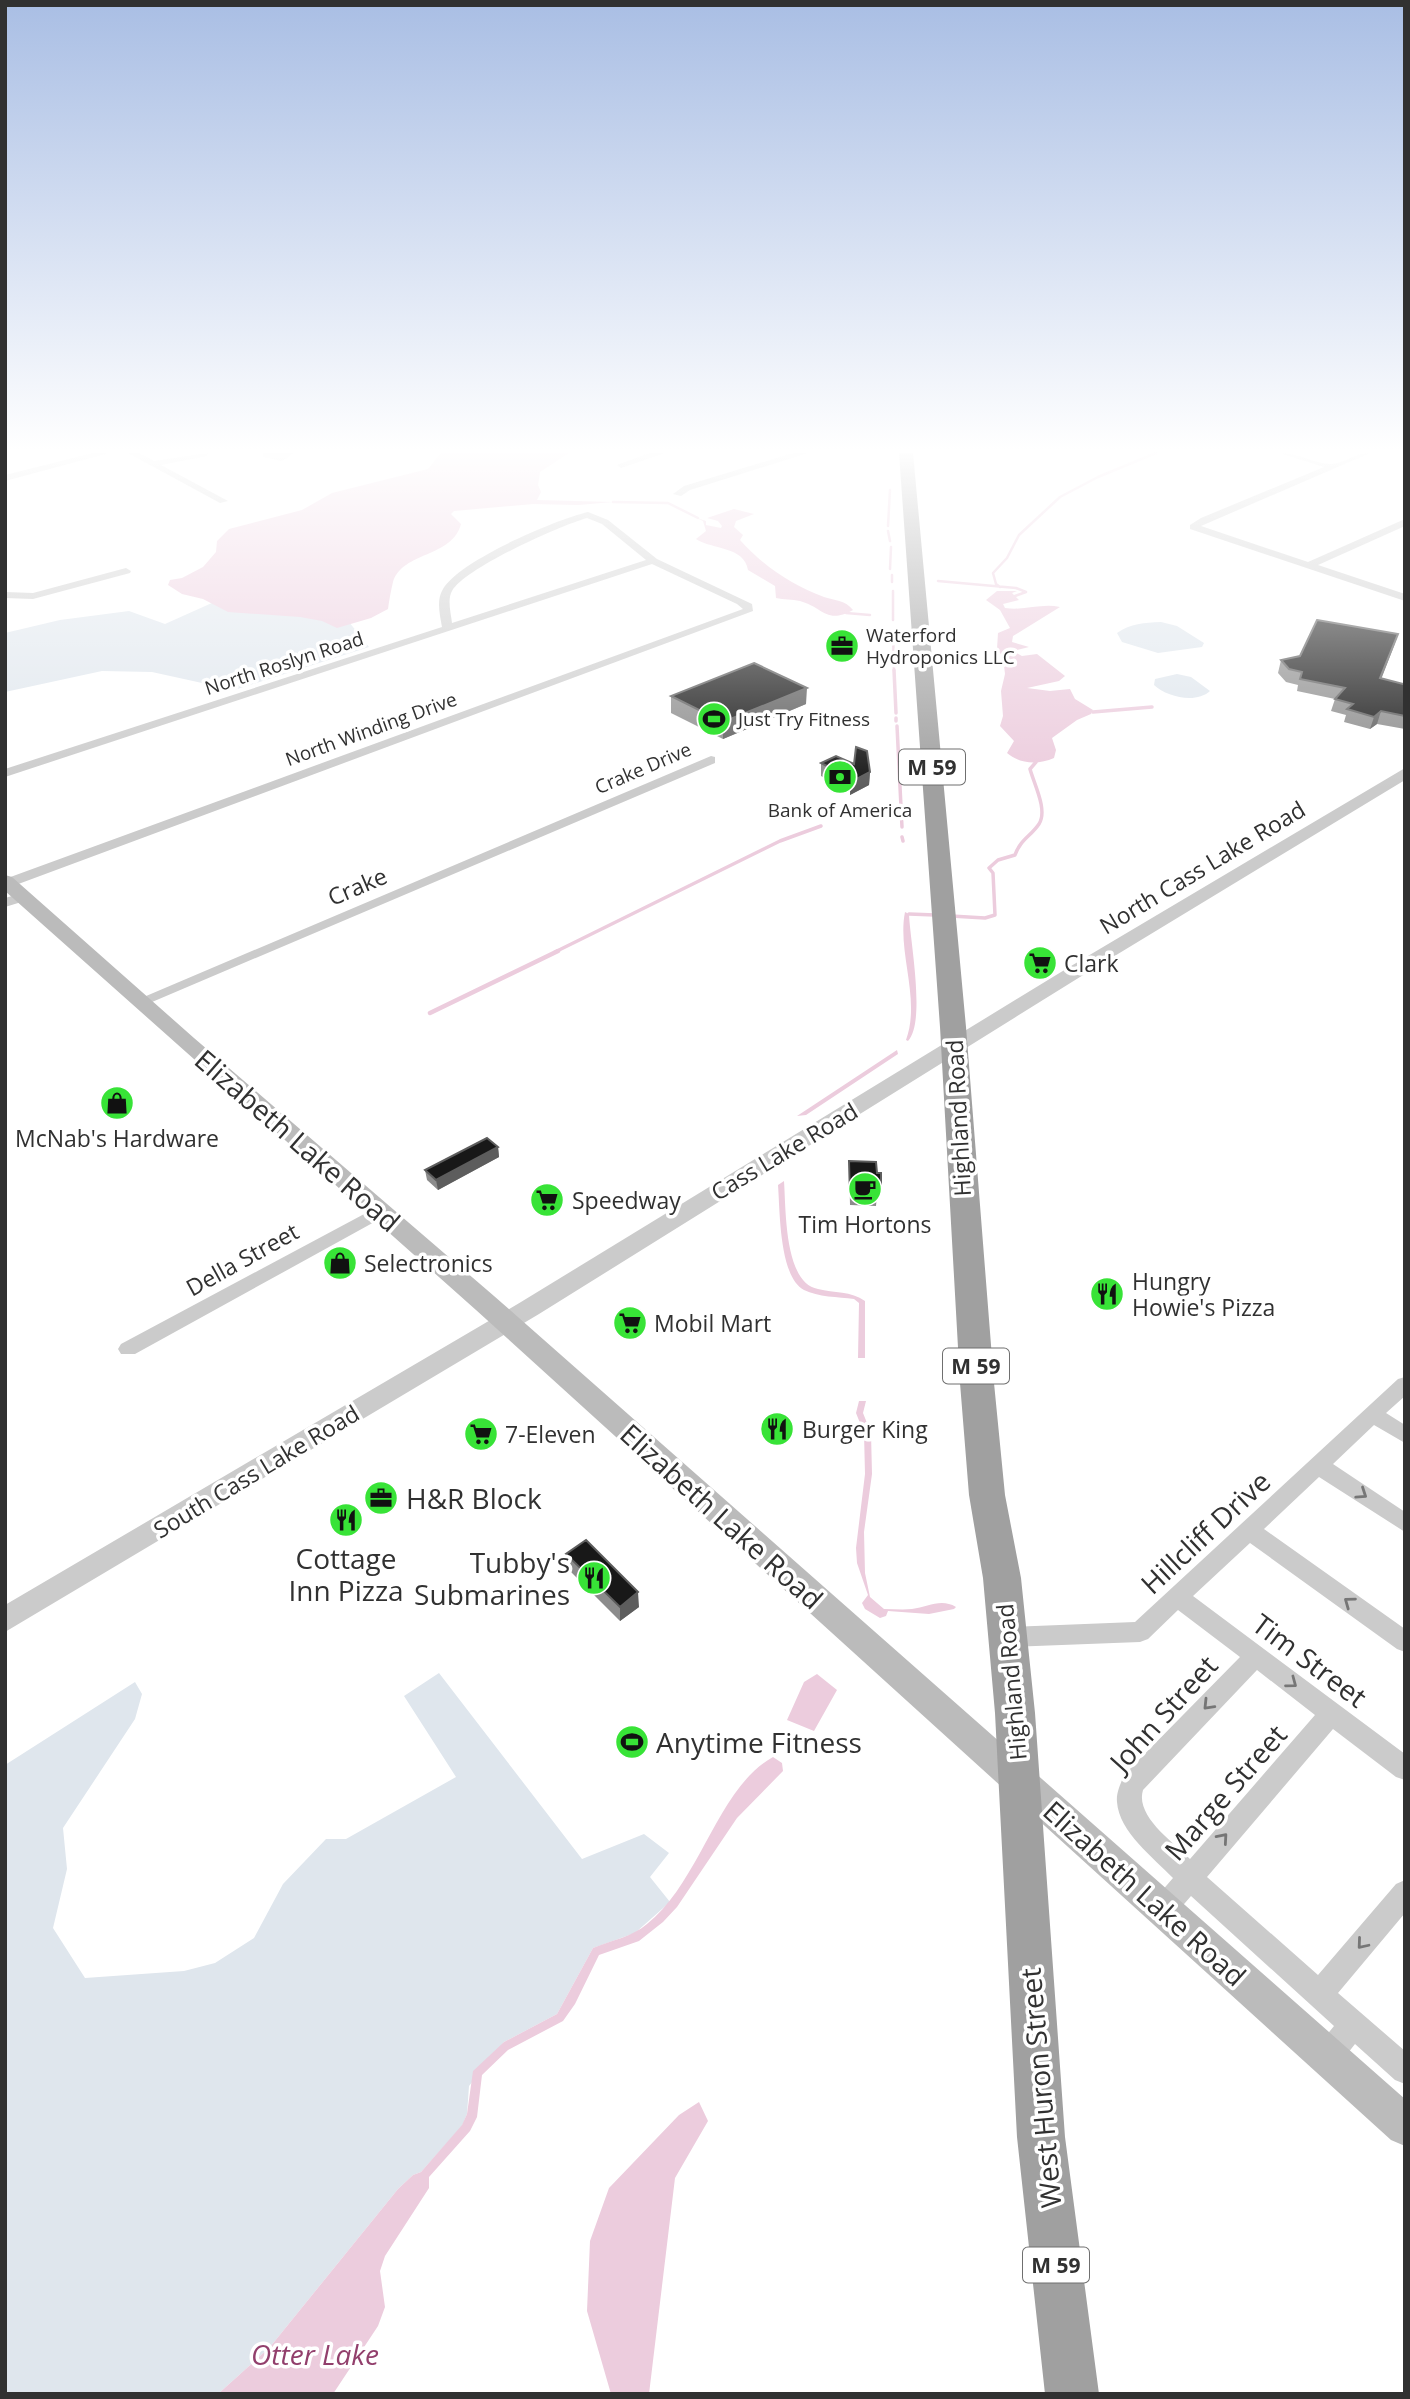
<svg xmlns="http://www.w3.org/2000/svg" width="1410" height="2399" font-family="'Open Sans',sans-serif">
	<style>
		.green { fill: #dfe6ed }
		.water { fill: #ecccdd }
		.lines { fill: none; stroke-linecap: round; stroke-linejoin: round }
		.stream-far2 { stroke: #ecccdd; stroke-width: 2.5 }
		.stream-far1 { stroke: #ecccdd; stroke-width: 3.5 }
		.stream { stroke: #ecccdd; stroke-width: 4.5 }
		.minor { fill: #cbcbcb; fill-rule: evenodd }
		.tertiary { fill: #cbcbcb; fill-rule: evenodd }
		.secondary { fill: #bbb; fill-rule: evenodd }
		.trunk { fill: #a0a0a0; fill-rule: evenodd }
		.wall { fill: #8c8c8c }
		.shaded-wall { fill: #5d5d5d }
		.building { fill: #181818; stroke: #5d5d5d; stroke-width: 2 }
		.oneway { stroke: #767676 }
		.labels { text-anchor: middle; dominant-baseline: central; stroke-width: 7; stroke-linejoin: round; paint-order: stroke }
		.far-poi-label { font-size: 19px; fill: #313131; stroke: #fff; text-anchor: start }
		.far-street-label { font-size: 19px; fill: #313131; stroke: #fff }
		.shield { fill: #fff; stroke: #6f6f6f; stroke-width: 2 }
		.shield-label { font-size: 21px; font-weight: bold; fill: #313131 }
		.street-label { font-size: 23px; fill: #313131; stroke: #fff }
		.poi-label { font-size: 23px; fill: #313131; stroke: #fff; text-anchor: start }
		.near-street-label { font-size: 28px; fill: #313131; stroke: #fff }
		.near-poi-label { font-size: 28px; fill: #313131; stroke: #fff; text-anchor: start }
		.near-water-label { font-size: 28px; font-style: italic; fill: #923f6c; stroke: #fff }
	</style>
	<rect width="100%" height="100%" fill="#fff"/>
	<path class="green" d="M 223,598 L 337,607 L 369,647 L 234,690 L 152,672 L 102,671 L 5,692 L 5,633 L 60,620 L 129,611 L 165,624 Z
		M 1161,622 L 1177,626 L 1204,643 L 1202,647 L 1158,653 L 1122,642 L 1117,633 C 1131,623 1144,623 1161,622 Z
		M 1177,674 L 1191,677 L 1210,691 C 1196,704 1167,697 1154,685 L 1155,679 Z
		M 439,1673 L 582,1859 L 644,1834 L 669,1853 L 650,1877 L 670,1902 L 635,1933 L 593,1948 L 557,2014 L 504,2042 L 469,2086 L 467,2114 L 462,2126 L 421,2172 L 413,2175 L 398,2189 L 270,2347 L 218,2394 L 5,2394 L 5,1765 L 135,1682 L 142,1694 L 135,1719 L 63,1828 L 67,1869 L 53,1928 L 85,1978 L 184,1971 L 215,1963 L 254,1938 L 283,1884 L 326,1839 L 346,1839 L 456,1777 L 404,1696 Z"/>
	<path class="water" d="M 441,453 L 569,453 L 540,472 L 538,485 L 541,492 L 537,500 L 613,502 L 578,505 L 533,504 L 454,511 L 451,514 L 461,524 C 452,558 403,551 393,582 C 391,590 389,601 388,609 L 371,618 L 337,628 L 322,621 L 300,617 L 228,612 L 203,599 L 182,594 L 168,585 L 170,580 L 182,578 L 203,567 L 216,552 L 217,541 L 229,529 L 302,510 L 332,493 L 428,469 Z
		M 734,509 L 754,514 L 736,521 L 734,527 L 743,535 L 740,540 C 762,565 793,586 824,597 C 836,601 845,600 853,610 C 826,625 823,607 800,601 C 792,599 784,600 776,598 L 775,586 L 748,570 C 744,546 713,550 696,539 L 706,531 L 703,521 L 697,518 L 706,521 L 706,525 L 721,528 L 722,526 L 718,521 L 707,518 Z
		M 997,591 L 1017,591 L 1012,593 L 1019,600 L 1003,604 L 1005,608 C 1025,611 1041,603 1060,607 L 1013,636 L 1012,642 L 1029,647 L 1013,651 L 1022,656 L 1037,654 L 1065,676 L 1059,681 L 1027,688 L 1050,691 L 1070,689 L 1075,699 L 1093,710 L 1091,714 L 1077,720 L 1052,738 L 1056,750 L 1054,758 C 1038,765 1020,764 1007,753 L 1014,741 L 1000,726 L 1003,716 L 1001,691 L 1005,674 L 1003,657 L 997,649 L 998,633 L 1010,628 L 1000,610 L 986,600 Z
		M 905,912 L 909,914 C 910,941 926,1022 908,1041 L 906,1040 C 921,999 897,952 905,912 Z
		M 897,1050 L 898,1054 L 806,1115 L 797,1116 Z
		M 784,1181 C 786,1209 784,1283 818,1289 C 834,1293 851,1291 865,1301 L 865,1358 L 858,1358 L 859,1303 L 854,1299 C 838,1297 818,1297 804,1290 C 779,1277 780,1210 778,1185 Z
		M 859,1401 L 866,1401 L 863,1413 L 871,1433 L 872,1474 L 864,1532 L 865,1573 L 870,1597 L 884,1609 C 893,1609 903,1610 912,1609 C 928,1607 941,1598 956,1607 L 954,1609 L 929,1614 L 888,1611 L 886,1616 L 880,1618 L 865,1609 L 862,1603 L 868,1595 L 857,1563 L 856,1548 L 865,1474 L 864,1433 L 856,1413 Z
		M 817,1674 L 837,1690 L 814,1731 L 787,1720 L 804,1682 Z
		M 773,1757 L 782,1763 L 783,1771 L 737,1818 L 677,1907 L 663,1922 L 639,1941 L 599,1955 L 575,2004 L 563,2021 L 508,2050 L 482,2075 L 477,2117 L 470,2131 L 429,2177 L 429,2188 L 385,2256 L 380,2271 L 385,2307 L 378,2326 L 333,2394 L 218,2394 L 270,2347 L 398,2189 L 413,2175 L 421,2172 L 462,2125 L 467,2114 L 473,2071 L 504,2042 L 557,2014 L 593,1948 C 612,1940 632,1937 647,1924 C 701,1881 717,1788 773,1757 Z
		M 699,2102 L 708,2121 L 675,2178 L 649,2394 L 611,2394 L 587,2311 L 590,2241 L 609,2188 L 679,2115 Z"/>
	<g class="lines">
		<path class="stream-far2" d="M 613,502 L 668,503 L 698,518
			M 888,526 L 890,490
			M 888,531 L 890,541
			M 890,569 L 891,547
			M 892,575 L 892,582
			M 938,581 L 1016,588 L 1026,592 L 1015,596
			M 1000,587 L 996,584 L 993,573 L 1007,558 L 1019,535 L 1060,497 L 1098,477 L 1156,453
			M 893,591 L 893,620
			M 846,613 L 870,615
			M 893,633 L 894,671"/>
		<path class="stream-far1" d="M 894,670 L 896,713
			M 1093,712 L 1152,707
			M 896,718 L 896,721
			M 897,726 L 902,827
			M 902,837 L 903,841
			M 909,914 L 935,915
			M 951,916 L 985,918 L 995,915 L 993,873 L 989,868 L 998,860 L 1015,855 C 1020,840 1031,836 1039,824 C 1048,810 1034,784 1030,769 L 1036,762
			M 555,952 L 780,841 L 821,826"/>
		<path class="stream" d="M 430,1013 L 558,951"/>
		<path class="minor" d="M 93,453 L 109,453 L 5,481 L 5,475 Z
			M 128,453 L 139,453 L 154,461 L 208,453 L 207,456 L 161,465 L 228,501 L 220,503 Z
			M 263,453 L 294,453 L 282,461 L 263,457 Z
			M 650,453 L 665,453 L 621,468 L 617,465 Z
			M 793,453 L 808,453 L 690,490 L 681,496 L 673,494 L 684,486 Z
			M 1280,453 C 1298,453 1315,464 1331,464 C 1343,464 1355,453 1370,453 L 1201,526 L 1308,562 L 1405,519 L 1405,526 L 1318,565 L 1405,594 L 1405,601 L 1190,529 L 1190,525 L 1201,518 L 1324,467 Z
			M 588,512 L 608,520 L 657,559 L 752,604 L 753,611 L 13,886 L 5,886 L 5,879 L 743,609 L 737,604 L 652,564 L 5,777 L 5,769 L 442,627 C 440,615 436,600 443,589 C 460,560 555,520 588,512 ZM 587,518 L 602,524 L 646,560 L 452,623 C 451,613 447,600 452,591 C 465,568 561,525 587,518 Z
			M 126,568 L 131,571 L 130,573 L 33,599 L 5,598 L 5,592 L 33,593 Z
			M 711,756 L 715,757 L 715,763 L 145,1005 L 140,1007 L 132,1002 Z
			M 23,893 L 30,897 L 28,900 L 5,907 L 5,898 Z
			M 381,1205 L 387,1207 L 390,1211 L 387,1215 L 135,1354 L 121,1354 L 118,1349 L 121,1344 Z
			M 1405,1377 L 1405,1396 L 1386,1413 L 1405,1425 L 1405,1443 L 1374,1425 L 1333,1464 L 1405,1512 L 1405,1532 L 1319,1477 L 1264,1529 L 1405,1629 L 1405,1652 L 1397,1649 L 1250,1543 L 1193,1596 L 1405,1754 L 1405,1780 L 1396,1777 L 1333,1729 L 1207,1877 L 1318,1975 L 1396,1884 L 1405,1880 L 1405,1913 L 1338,1993 L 1405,2051 L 1405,2084 L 1395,2080 L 1355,2044 L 1337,2067 L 1327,2071 L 1317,2067 L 1313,2057 L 1317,2047 L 1334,2026 L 1191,1896 L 1172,1918 L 1163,1922 L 1154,1918 L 1150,1909 L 1154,1900 L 1173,1878 C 1154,1858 1119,1832 1117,1802 C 1116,1793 1121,1783 1124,1775 L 1240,1657 L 1178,1610 L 1148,1639 L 1140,1642 L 1009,1647 L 1001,1644 L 998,1637 L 1001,1630 L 1009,1627 L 1135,1622 L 1398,1379 ZM 1257,1670 L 1315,1715 L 1190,1859 C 1173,1842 1135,1816 1143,1790 Z"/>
		<path class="tertiary" d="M 1405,768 L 1405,780 L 1080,977 L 539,1314 L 5,1632 L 5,1605 L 521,1302 L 1066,969 Z"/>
		<path class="secondary" d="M 5,875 L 12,877 L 194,1038 L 494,1296 L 1405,2099 L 1405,2146 L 1391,2140 L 476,1310 L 5,891 Z"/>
		<path class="trunk" d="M 899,453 L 913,453 L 966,1027 L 994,1383 L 1005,1495 L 1021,1578 L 1035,1713 L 1065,2137 L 1099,2394 L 1045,2394 L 1017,2137 L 995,1713 L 983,1578 L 969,1495 L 960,1383 L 940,1027 Z"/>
	</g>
	<path class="wall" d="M 1398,634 L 1381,678 L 1403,684 L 1405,683 L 1405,729 L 1377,724 L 1370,729 L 1344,722 L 1346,715 L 1331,711 L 1335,699 L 1297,691 L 1298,685 L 1286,682 L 1278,673 L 1281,660 Z
		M 671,696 L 806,704 L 723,739 L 671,713 Z
		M 821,763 L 870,772 L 869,785 L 850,795 L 850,791 L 821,776 Z
		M 498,1147 L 499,1157 L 438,1190 L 427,1180 L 425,1170 Z
		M 849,1161 L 877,1173 L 881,1184 L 881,1194 L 877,1194 L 876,1206 L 850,1205 Z
		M 566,1554 L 639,1607 L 620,1621 L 567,1568 Z"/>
	<path class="shaded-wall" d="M 1398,634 L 1394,646 L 1377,690 L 1380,678 Z
		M 807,688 L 806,704 L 723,739 L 723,722 Z
		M 1381,711 L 1377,724 L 1370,729 L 1374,717 Z
		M 870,772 L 869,785 L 850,795 L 851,782 Z
		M 498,1147 L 499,1157 L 438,1190 L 436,1180 Z
		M 638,1592 L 639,1607 L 620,1621 L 620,1607 Z"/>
	<path class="building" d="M 1317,620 L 1398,634 L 1380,678 L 1403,684 L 1405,683 L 1405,716 L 1381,711 L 1374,717 L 1347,709 L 1353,704 L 1335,699 L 1345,688 L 1300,679 L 1302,672 L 1289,669 L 1281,660 L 1300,656 Z
		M 754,663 L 807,688 L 723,722 L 671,696 Z
		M 856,747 L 867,751 L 870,772 L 851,782 L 851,778 L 821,763 L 836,756 L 854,764 Z
		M 487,1138 L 498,1147 L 436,1180 L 425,1170 Z
		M 849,1161 L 876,1162 L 877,1173 L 881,1173 L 881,1184 L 877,1184 L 877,1196 L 850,1195 Z
		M 586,1540 L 638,1592 L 620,1607 L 566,1554 Z"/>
	<defs><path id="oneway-chevron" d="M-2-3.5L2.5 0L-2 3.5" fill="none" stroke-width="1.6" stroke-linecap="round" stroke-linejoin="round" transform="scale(1.75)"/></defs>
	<g class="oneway">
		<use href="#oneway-chevron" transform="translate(1362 1494) rotate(34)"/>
		<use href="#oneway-chevron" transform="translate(1349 1602) rotate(-144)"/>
		<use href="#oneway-chevron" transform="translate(1292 1683) rotate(37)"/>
		<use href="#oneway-chevron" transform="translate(1208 1705) rotate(134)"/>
		<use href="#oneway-chevron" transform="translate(1223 1838) rotate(-49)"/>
		<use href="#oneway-chevron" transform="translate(1362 1944) rotate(130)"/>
	</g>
	<linearGradient id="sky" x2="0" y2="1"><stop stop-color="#a9bee4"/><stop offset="0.57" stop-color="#fff"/><stop offset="1" stop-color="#fff" stop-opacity="0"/></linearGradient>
	<rect width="1410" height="789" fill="url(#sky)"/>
	<defs>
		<g id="office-disc" transform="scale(1.75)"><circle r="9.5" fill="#38e337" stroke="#fff"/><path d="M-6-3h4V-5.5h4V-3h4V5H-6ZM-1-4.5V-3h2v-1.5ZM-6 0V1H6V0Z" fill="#111"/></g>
		<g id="stadium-disc" transform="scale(1.75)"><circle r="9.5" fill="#38e337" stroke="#fff"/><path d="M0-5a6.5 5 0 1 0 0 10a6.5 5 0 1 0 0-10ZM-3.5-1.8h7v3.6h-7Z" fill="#111"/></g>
		<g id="bank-disc" transform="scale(1.75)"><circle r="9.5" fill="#38e337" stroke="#fff"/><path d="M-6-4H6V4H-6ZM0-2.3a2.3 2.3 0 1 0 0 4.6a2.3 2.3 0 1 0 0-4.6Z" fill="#111"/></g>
		<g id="supermarket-disc" transform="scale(1.75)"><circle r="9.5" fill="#38e337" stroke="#fff"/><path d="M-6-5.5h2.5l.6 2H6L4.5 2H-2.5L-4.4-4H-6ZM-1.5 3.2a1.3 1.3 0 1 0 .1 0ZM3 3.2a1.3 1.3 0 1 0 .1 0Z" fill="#111"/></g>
		<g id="shop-disc" transform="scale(1.75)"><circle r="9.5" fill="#38e337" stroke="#fff"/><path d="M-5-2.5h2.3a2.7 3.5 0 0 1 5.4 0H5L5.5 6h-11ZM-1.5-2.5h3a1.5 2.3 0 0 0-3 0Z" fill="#111"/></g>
		<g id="cafe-disc" transform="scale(1.75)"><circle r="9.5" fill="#38e337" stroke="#fff"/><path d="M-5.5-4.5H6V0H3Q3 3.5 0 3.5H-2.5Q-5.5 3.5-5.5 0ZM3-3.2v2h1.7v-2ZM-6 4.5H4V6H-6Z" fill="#111"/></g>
		<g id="restaurant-disc" transform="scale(1.75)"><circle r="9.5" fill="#38e337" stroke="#fff"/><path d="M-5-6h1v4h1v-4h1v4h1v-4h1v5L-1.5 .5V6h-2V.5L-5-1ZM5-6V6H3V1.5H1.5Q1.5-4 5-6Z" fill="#111"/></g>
	</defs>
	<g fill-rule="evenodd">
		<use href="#office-disc" x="842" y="646"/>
		<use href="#stadium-disc" x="714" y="719"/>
		<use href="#bank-disc" x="840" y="777"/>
		<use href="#supermarket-disc" x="1040" y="963"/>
		<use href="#shop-disc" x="117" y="1103"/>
		<use href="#cafe-disc" x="865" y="1189"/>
		<use href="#supermarket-disc" x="547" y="1200"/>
		<use href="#shop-disc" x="340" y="1263"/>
		<use href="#restaurant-disc" x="1107" y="1294"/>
		<use href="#supermarket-disc" x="630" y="1323"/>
		<use href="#restaurant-disc" x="777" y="1429"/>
		<use href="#supermarket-disc" x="481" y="1434"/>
		<use href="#office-disc" x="381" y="1498"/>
		<use href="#restaurant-disc" x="346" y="1520"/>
		<use href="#restaurant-disc" x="594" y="1578"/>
		<use href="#stadium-disc" x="632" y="1742"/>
	</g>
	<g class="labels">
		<g class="far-poi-label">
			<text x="866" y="635">Waterford<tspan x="866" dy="22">Hydroponics LLC</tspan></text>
			<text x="738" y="719">Just Try Fitness</text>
			<text x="840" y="810" text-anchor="middle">Bank of America</text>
		</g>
		<g class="far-street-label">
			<text transform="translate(284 663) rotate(-18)">North Roslyn Road</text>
			<text transform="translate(371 729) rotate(-20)">North Winding Drive</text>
			<text transform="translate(643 768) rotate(-23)">Crake Drive</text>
		</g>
		<g class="shield">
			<rect x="899" y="749.5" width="66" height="35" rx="5"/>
			<rect x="943" y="1348.5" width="66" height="35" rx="5"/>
			<rect x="1023" y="2247.5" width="66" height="35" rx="5"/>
		</g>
		<g class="shield-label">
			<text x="932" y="767">M 59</text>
			<text x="976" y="1366">M 59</text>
			<text x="1056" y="2265">M 59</text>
		</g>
		<g class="street-label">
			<text transform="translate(1202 867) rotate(-31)">North Cass Lake Road</text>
			<text transform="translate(357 886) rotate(-23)">Crake</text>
			<text transform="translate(958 1118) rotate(-93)">Highland Road</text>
			<text transform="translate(784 1151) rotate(-31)">Cass Lake Road</text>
			<text transform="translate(242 1259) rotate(-29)">Della Street</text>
			<text transform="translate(256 1471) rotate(-31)">South Cass Lake Road</text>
			<text transform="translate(1011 1682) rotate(-95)">Highland Road</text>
		</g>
		<g class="poi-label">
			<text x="1064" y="963">Clark</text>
			<text x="117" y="1138" text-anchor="middle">McNab's Hardware</text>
			<text x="572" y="1200">Speedway</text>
			<text x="865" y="1224" text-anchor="middle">Tim Hortons</text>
			<text x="364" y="1263">Selectronics</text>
			<text x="1132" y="1281">Hungry<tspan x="1132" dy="26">Howie's Pizza</tspan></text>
			<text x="654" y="1323">Mobil Mart</text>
			<text x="802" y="1429">Burger King</text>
			<text x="505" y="1434">7-Eleven</text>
		</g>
		<g class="near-street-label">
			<text transform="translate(298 1140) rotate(41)">Elizabeth Lake Road</text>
			<text transform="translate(722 1516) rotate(42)">Elizabeth Lake Road</text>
			<text transform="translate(1205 1532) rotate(-43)">Hillcliff Drive</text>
			<text transform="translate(1310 1660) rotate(37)">Tim Street</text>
			<text transform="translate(1163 1713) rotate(-48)">John Street</text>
			<text transform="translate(1225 1792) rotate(-49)">Marge Street</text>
			<text transform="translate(1145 1893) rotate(42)">Elizabeth Lake Road</text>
			<text transform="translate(1040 2088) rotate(-95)">West Huron Street</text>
		</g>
		<g class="near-poi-label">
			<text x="406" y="1498">H&amp;R Block</text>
			<text x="346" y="1558" text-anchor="middle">Cottage<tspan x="346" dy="32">Inn Pizza</tspan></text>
			<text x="570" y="1562" text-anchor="end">Tubby's<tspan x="570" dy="32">Submarines</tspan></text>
			<text x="656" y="1742">Anytime Fitness</text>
		</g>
		<g class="near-water-label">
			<text x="315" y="2354">Otter Lake</text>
		</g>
	</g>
	<rect width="1410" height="2399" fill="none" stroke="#313131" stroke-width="14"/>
</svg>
